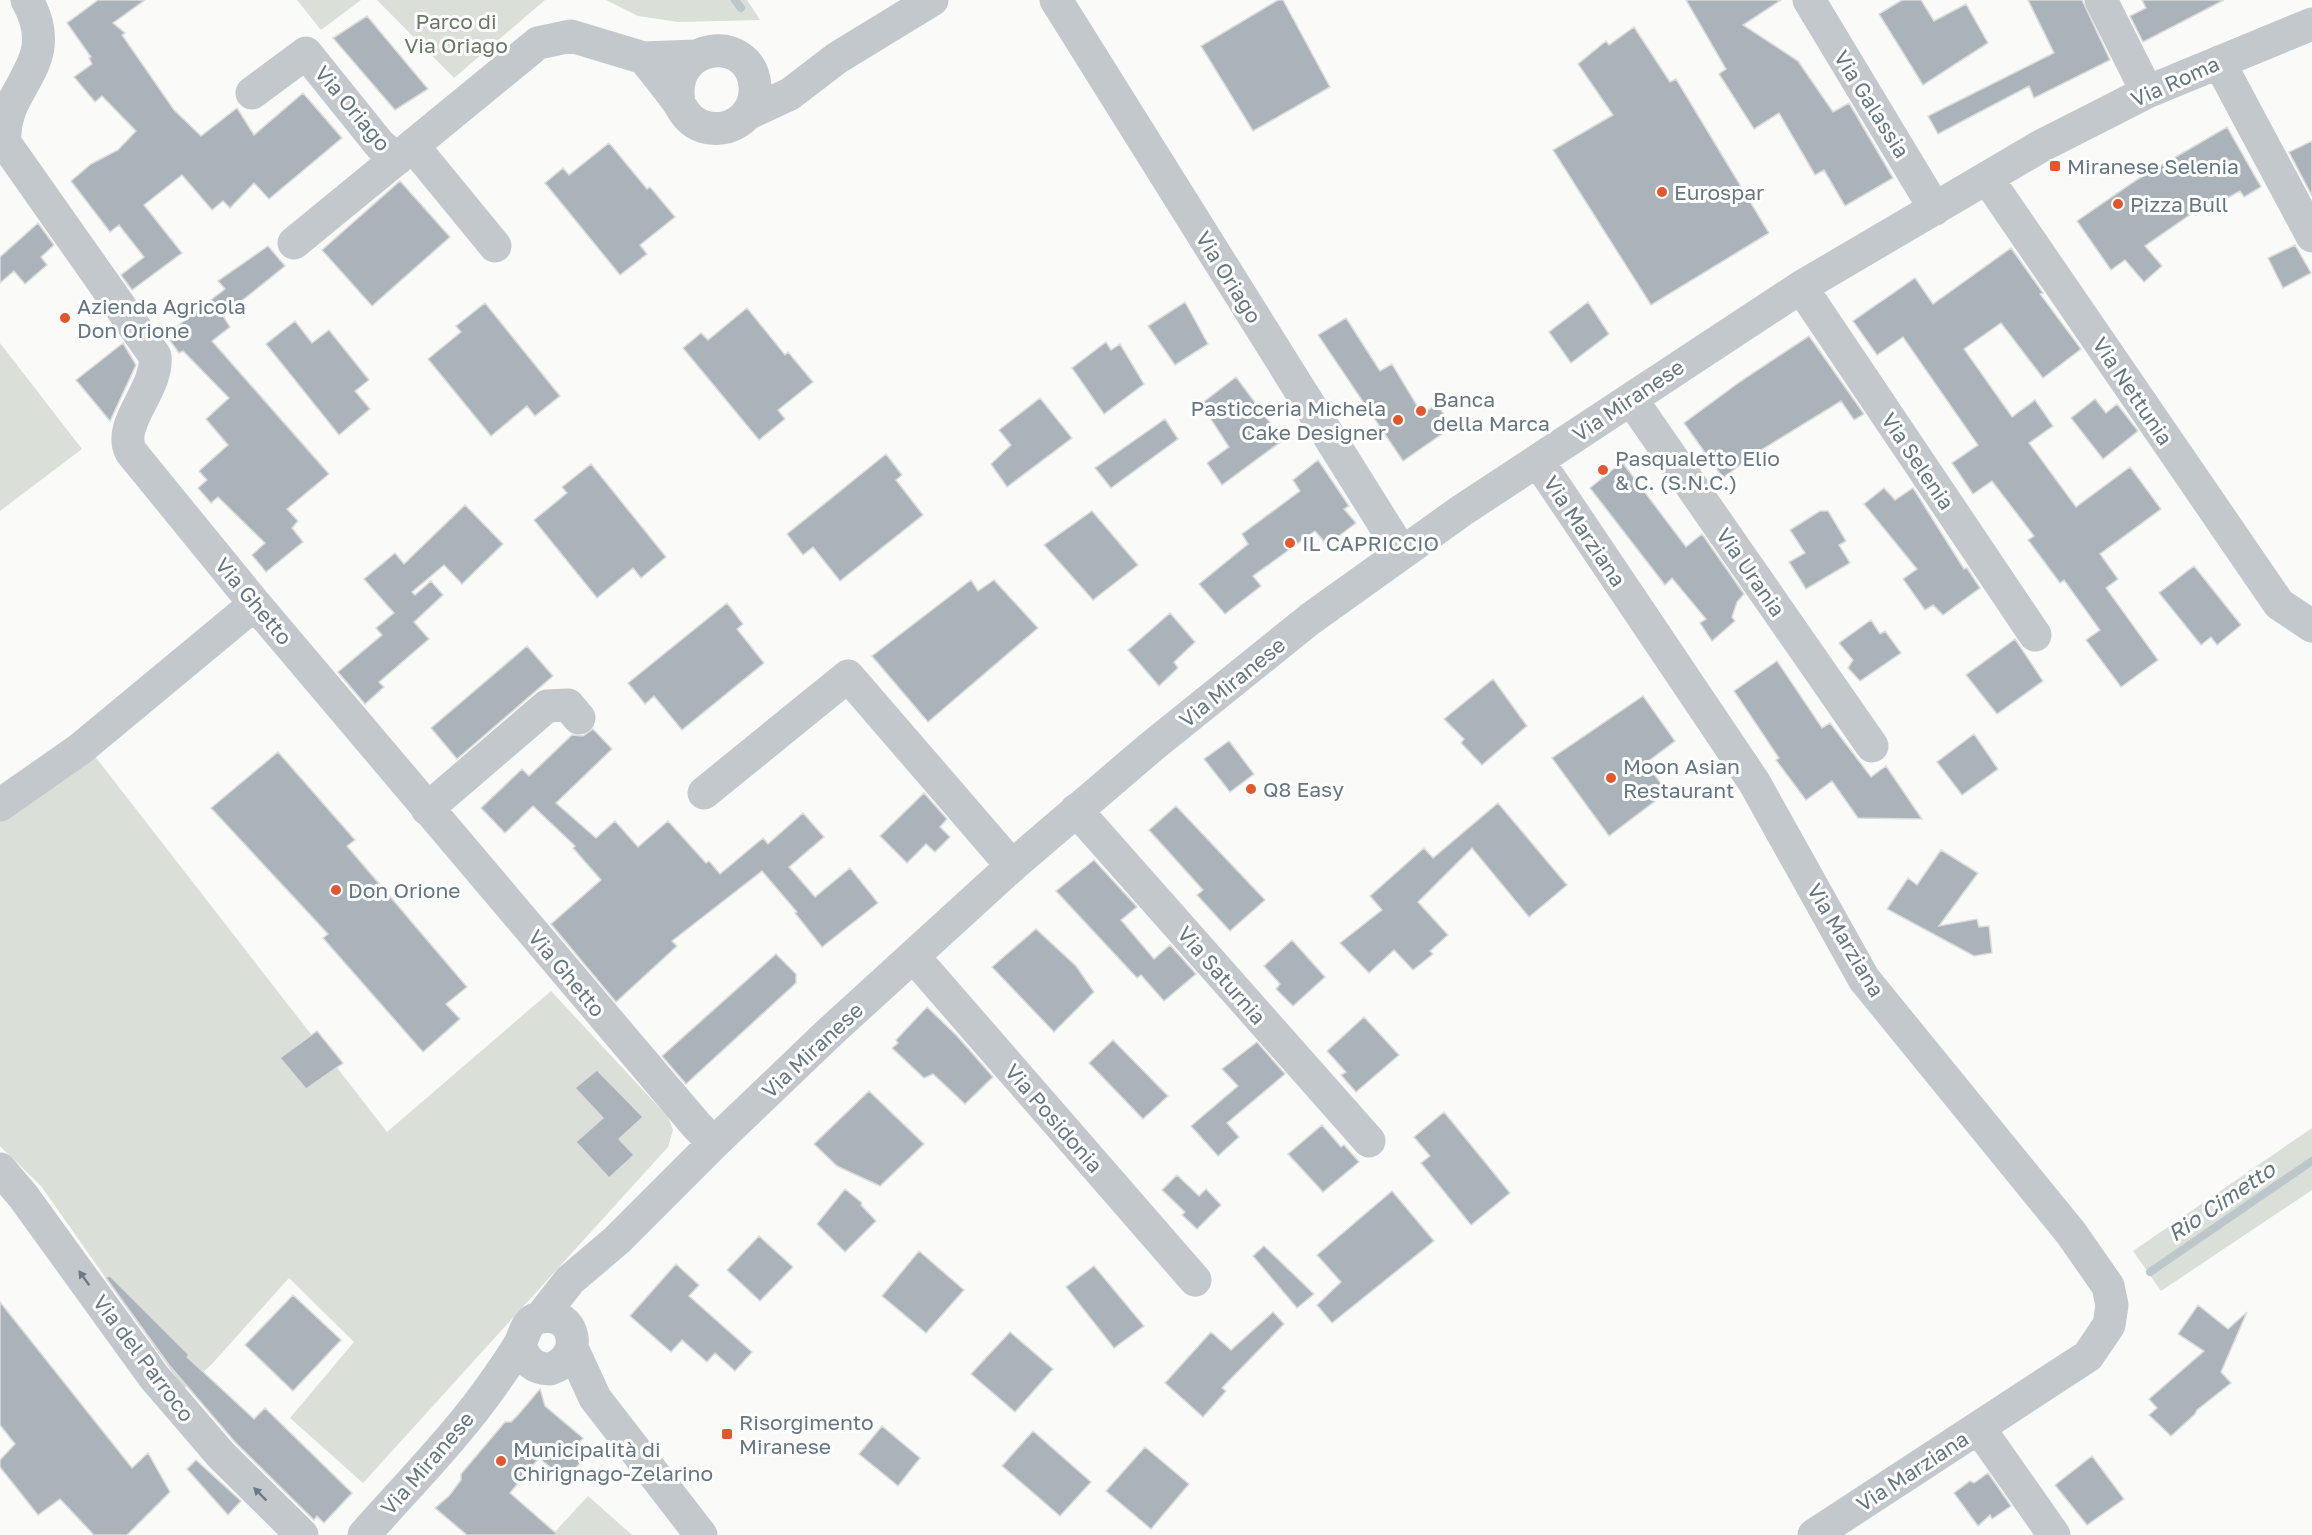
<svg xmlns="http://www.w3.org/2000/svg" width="2312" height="1535" font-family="'Golos Text',sans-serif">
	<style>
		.green { fill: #dadfd7 }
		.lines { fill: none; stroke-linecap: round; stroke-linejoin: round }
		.stream { stroke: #bbc7cb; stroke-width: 8 }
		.building { fill: #aab3b9; stroke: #dcdcda; stroke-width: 1.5 }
		.minor { stroke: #c3c8cc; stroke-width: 33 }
		.oneway { fill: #6a7a87 }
		.poi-dot { fill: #e4572e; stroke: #fff; stroke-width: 2 }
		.labels { text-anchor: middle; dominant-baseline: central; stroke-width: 6; stroke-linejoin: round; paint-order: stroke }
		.park-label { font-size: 21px; fill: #687a64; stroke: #fff }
		.street-label { font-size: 21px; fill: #657683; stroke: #fff }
		.poi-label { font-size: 21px; fill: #657683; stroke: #fff; text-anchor: start }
		.water-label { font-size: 22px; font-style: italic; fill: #60757c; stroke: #fff }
	</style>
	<rect width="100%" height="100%" fill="#fafaf8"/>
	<path class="green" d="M 297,0 L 361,0 L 321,30 Z
		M 377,0 L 545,0 L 454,78 Z
		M 606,0 L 747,0 L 760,20 L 678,22 L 638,16 Z
		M 0,343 L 82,449 L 0,511 Z
		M 83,741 L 387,1132 L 551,991 L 668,1117 L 673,1130 L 668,1147 L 363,1483 L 290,1418 L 354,1342 L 289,1278 L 212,1364 L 184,1389 L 41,1186 L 0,1146 L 0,799 Z
		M 2312,1128 L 2312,1190 L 2161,1291 L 2133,1251 Z
		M 588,1496 L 632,1535 L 552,1535 Z"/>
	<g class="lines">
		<path class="stream" d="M 735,0 L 741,8
			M 2150,1272 L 2312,1161"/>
	</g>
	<path class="building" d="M 98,0 L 145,0 L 113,23 L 125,33 L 122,35 L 174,110 L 201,136 L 237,108 L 254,135 L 303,93 L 342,138 L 269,199 L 254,183 L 230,208 L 223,201 L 212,210 L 182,175 L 144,205 L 182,253 L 132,290 L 121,275 L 144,257 L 119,225 L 110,232 L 71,181 L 91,164 L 118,150 L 136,131 L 102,96 L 95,102 L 74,77 L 92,64 L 89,58 L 91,57 L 67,23 Z
		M 1278,0 L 1283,0 L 1330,87 L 1253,131 L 1201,46 Z
		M 1686,0 L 1781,0 L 1743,25 L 1798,61 L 1833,112 L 1849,103 L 1893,178 L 1845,206 L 1824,170 L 1815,175 L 1779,113 L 1754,129 L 1719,74 L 1726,69 Z
		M 1902,0 L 1921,0 L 1934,21 L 1966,4 L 1988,43 L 1923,85 L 1879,14 Z
		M 2028,0 L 2082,0 L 2110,60 L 2034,98 L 2029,86 L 1938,134 L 1928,116 L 2054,53 Z
		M 2142,0 L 2224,0 L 2143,42 L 2130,16 L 2146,8 Z
		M 367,16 L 428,89 L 395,110 L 333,38 Z
		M 1634,27 L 1670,82 L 1676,79 L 1769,233 L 1651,305 L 1553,150 L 1613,115 L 1578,64 L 1606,41 L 1609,45 Z
		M 2227,127 L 2261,187 L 2244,197 L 2240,191 L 2196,215 L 2194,212 L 2145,246 L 2162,266 L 2144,282 L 2125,260 L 2111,270 L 2077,221 L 2138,179 Z
		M 2312,141 L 2312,196 L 2289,152 Z
		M 609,143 L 647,189 L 650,187 L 675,217 L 640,245 L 647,254 L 620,275 L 545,183 L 563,168 L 569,175 Z
		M 400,181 L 450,237 L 372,306 L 322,250 Z
		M 38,223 L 54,245 L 41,257 L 47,265 L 25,284 L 14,271 L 0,283 L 0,257 Z
		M 2295,245 L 2311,273 L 2283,288 L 2268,258 Z
		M 268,246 L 285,266 L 223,316 L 230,327 L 212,341 L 329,474 L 287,509 L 298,521 L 292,528 L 303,542 L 266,572 L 252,555 L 265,543 L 218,497 L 211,503 L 198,488 L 207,480 L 199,471 L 228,445 L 206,419 L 229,398 L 183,351 L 179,353 L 166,335 L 225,289 L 218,281 Z
		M 2011,248 L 2043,293 L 2040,294 L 2081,349 L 2043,378 L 2001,323 L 1964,349 L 2012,417 L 2035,400 L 2053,426 L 2029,443 L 2076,507 L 2130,467 L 2161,509 L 2100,554 L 2118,579 L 2106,588 L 2158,660 L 2121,687 L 2086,640 L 2100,630 L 2064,580 L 2060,583 L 2028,540 L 2034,536 L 1992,481 L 1973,494 L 1952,463 L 1978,445 L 1903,337 L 1877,355 L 1853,321 L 1915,278 L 1933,304 Z
		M 1185,302 L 1208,344 L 1175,365 L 1148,326 Z
		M 1588,302 L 1609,334 L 1571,363 L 1549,332 Z
		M 485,303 L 560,396 L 535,416 L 527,406 L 491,436 L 428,359 L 461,332 L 456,326 Z
		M 747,308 L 785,355 L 788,352 L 813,382 L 778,410 L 785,419 L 759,440 L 683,348 L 701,333 L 708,340 Z
		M 1346,318 L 1380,371 L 1392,364 L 1422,414 L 1437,404 L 1452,427 L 1403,461 L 1318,335 Z
		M 295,321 L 312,343 L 329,330 L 369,380 L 355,391 L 370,409 L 339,435 L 266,344 Z
		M 1809,336 L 1864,414 L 1854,420 L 1841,401 L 1753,455 L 1723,478 L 1684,423 L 1741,381 Z
		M 1106,342 L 1111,350 L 1120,344 L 1144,384 L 1104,414 L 1072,368 Z
		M 123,343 L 136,365 L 110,421 L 76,380 Z
		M 1236,377 L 1283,440 L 1222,485 L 1207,463 L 1229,447 L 1201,404 Z
		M 1040,398 L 1072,438 L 1007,487 L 991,464 L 1011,445 L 999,430 Z
		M 2095,399 L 2106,413 L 2117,404 L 2138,431 L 2103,459 L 2071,418 Z
		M 1165,419 L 1178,439 L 1111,488 L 1095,468 Z
		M 886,454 L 902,475 L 896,480 L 923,515 L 840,581 L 813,547 L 803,555 L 787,534 Z
		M 1318,460 L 1349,506 L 1344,509 L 1356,523 L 1327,545 L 1315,531 L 1253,576 L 1261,586 L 1225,614 L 1199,584 L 1248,544 L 1242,534 L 1300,491 L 1293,480 Z
		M 1622,462 L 1686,547 L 1702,534 L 1744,594 L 1737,602 L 1732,617 L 1735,621 L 1712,641 L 1700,623 L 1706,619 L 1672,578 L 1665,585 L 1590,488 Z
		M 591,464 L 666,557 L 641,578 L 633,568 L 597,598 L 534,520 L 567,493 L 562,487 Z
		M 1884,488 L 1895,500 L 1913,488 L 1964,569 L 1967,568 L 1980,588 L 1943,615 L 1933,605 L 1925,610 L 1903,579 L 1917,569 L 1864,504 Z
		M 465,505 L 503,544 L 462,584 L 444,565 L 412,592 L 415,595 L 431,581 L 443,595 L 414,622 L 429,639 L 379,682 L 384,687 L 365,704 L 338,672 L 382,635 L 376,628 L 394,613 L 364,579 L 395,553 L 404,564 Z
		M 1092,511 L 1138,565 L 1093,600 L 1044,545 Z
		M 1820,511 L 1828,511 L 1846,541 L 1839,545 L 1850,563 L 1806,589 L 1789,562 L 1805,553 L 1790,530 Z
		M 2194,566 L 2241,625 L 2217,645 L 2211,637 L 2201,645 L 2159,593 Z
		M 971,580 L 978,591 L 994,580 L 1038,628 L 928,722 L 872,656 Z
		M 727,603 L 743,624 L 737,629 L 764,663 L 682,730 L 654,696 L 645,704 L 628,683 Z
		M 1170,613 L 1195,642 L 1174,662 L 1178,668 L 1159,686 L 1128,650 Z
		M 1871,620 L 1880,634 L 1885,631 L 1901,653 L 1860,681 L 1848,668 L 1853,660 L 1839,643 Z
		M 2015,639 L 2043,681 L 1997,714 L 1966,675 Z
		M 527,646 L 553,676 L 457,759 L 431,728 Z
		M 1777,661 L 1822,728 L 1830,723 L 1871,777 L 1886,766 L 1922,819 L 1858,818 L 1832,781 L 1806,800 L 1776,760 L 1779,758 L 1734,691 Z
		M 1493,679 L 1527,726 L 1482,765 L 1461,743 L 1464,739 L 1444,719 Z
		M 1643,696 L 1675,741 L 1646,763 L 1667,792 L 1609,836 L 1552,758 Z
		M 593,729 L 612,749 L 556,803 L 596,838 L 615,821 L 638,847 L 668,821 L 706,863 L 709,861 L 720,874 L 763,838 L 768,844 L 803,813 L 824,837 L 789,867 L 815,897 L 850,868 L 878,903 L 822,947 L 795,913 L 797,912 L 762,871 L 672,941 L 677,946 L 616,1002 L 551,924 L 601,880 L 573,848 L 575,846 L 533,806 L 505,833 L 481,808 L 522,769 L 529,776 L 572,735 L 583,736 Z
		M 1974,734 L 1998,769 L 1962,795 L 1937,762 Z
		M 1229,741 L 1254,774 L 1230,792 L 1204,759 Z
		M 278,752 L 355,840 L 347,846 L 467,987 L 446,1004 L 460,1019 L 423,1052 L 323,938 L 328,934 L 211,808 Z
		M 924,793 L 947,819 L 940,827 L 950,837 L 935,852 L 926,844 L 907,863 L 880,836 Z
		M 1498,803 L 1567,885 L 1529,917 L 1472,848 L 1418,902 L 1448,935 L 1430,951 L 1433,954 L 1413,970 L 1394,950 L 1369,973 L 1340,943 L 1382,910 L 1370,896 L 1424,848 L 1433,858 Z
		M 1176,806 L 1265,900 L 1230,931 L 1197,895 L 1203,890 L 1149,830 Z
		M 1941,850 L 1978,873 L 1939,926 L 1977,919 L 1979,927 L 1989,926 L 1992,953 L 1974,956 L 1887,909 L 1908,878 L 1917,885 Z
		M 1094,860 L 1137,907 L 1121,920 L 1154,959 L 1170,945 L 1196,974 L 1164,1001 L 1141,975 L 1137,978 L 1056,891 Z
		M 1036,929 L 1076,966 L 1094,992 L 1054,1032 L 992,967 Z
		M 1292,940 L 1325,977 L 1293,1006 L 1276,989 L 1280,984 L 1264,966 Z
		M 776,954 L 796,974 L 796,983 L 686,1084 L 662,1056 Z
		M 927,1007 L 957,1036 L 993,1077 L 965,1104 L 933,1074 L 924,1078 L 892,1048 L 898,1043 L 896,1040 Z
		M 1364,1017 L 1399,1055 L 1356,1092 L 1341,1075 L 1346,1072 L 1327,1051 Z
		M 317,1031 L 343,1063 L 306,1089 L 280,1058 Z
		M 1113,1040 L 1168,1096 L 1143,1119 L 1089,1063 Z
		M 1257,1042 L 1285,1074 L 1227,1123 L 1239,1137 L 1218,1156 L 1191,1126 L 1238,1086 L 1222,1069 Z
		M 597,1070 L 643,1117 L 619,1139 L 634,1155 L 609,1178 L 576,1142 L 603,1118 L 575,1088 Z
		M 869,1091 L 924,1144 L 880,1186 L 837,1166 L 814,1144 Z
		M 1444,1112 L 1510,1193 L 1471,1225 L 1421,1163 L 1430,1156 L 1414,1137 Z
		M 1322,1125 L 1341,1147 L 1344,1145 L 1359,1162 L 1323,1192 L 1288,1154 Z
		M 1177,1175 L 1199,1196 L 1206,1189 L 1221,1205 L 1197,1229 L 1182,1215 L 1185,1212 L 1162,1190 Z
		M 845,1189 L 862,1203 L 861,1205 L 876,1221 L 845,1252 L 817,1224 Z
		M 1392,1191 L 1434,1241 L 1332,1323 L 1317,1305 L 1341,1282 L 1317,1255 Z
		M 759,1236 L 793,1267 L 760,1301 L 727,1270 Z
		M 1264,1246 L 1314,1294 L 1297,1308 L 1253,1256 Z
		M 919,1251 L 964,1290 L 926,1333 L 882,1296 Z
		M 676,1264 L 699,1285 L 689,1296 L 752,1352 L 735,1371 L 715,1353 L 707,1362 L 682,1340 L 671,1352 L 630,1316 Z
		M 1094,1266 L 1144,1326 L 1114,1348 L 1066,1287 Z
		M 109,1275 L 189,1355 L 187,1357 L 254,1419 L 265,1408 L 352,1493 L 324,1523 L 317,1516 L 314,1520 L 235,1442 L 169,1365 L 106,1278 Z
		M 293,1295 L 341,1340 L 293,1391 L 245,1345 Z
		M 0,1302 L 132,1468 L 148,1453 L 170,1492 L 127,1535 L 94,1535 L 60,1499 L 38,1515 L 0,1467 L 0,1460 L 15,1444 L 0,1425 Z
		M 2198,1305 L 2228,1329 L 2247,1312 L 2221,1372 L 2231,1383 L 2197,1410 L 2195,1414 L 2171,1436 L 2149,1415 L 2157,1408 L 2149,1399 L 2204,1351 L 2178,1334 Z
		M 1273,1312 L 1284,1324 L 1222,1388 L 1226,1391 L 1203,1417 L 1165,1383 L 1211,1332 L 1231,1350 Z
		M 1010,1332 L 1053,1369 L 1015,1412 L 971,1374 Z
		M 540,1389 L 545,1406 L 583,1438 L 575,1448 L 585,1457 L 566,1480 L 539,1458 L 510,1493 L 558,1535 L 467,1535 L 435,1508 L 449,1496 L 461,1480 L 461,1474 L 505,1422 L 511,1422 L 518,1415 Z
		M 882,1426 L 920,1458 L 898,1486 L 859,1454 Z
		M 1033,1431 L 1091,1482 L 1060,1516 L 1002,1466 Z
		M 1145,1447 L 1189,1484 L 1151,1529 L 1106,1491 Z
		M 2092,1456 L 2124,1499 L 2087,1525 L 2055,1485 Z
		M 196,1460 L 241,1501 L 228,1515 L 187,1469 Z
		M 1988,1473 L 2011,1506 L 1992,1519 L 1990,1515 L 1978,1526 L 1954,1493 L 1970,1481 L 1974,1483 Z"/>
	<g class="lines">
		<path class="minor" d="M 27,0 C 64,66 0,86 5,143 L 155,356 C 159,389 116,424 131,452 L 255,604 L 697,1126 L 714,1143
			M 1056,0 L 1402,553
			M 1809,0 L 1935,209
			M 2101,0 L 2147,92
			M 644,58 C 654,71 665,84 675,98 C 679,102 681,108 685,113 C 697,130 721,133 738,122 C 750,114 756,100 755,86 C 751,33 668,41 679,103
			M 2219,62 L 2312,236
			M 252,93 L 306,53 L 380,145 L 397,159
			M 747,114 L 790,94 L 837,58 L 932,0
			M 413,146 L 495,246
			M 1987,178 L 2279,604 L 2312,626
			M 294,243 L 538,43 L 571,36 L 644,58 L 696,56
			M 1801,287 L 2035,635
			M 1631,399 L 1872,746
			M 1538,461 L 1754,782 L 1864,979 L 2071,1233 L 2108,1286 L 2112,1305 L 2109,1325 L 2088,1356 L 1814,1535
			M 704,793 L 848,676 L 1012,866
			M 0,805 L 80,749 L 255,604
			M 427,809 L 547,706 L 568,705 L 579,718
			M 1076,810 L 1369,1141
			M 913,956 L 1195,1280
			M 0,1169 L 23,1196 L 154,1377 L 221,1455 L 302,1535
			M 541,1317 L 570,1280 L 617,1240 L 714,1143 L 830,1032 L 1012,866 L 1151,747 L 1310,619 L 1461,511 L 1801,287 L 2041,146 L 2108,112 L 2147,92 L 2312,24
			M 572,1348 L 595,1398 L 701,1535
			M 1979,1428 L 2054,1535
			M 364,1535 C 409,1484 459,1434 498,1377 C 505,1367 512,1357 518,1347 C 526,1335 524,1320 542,1317 C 576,1311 585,1358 550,1369 C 534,1369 524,1360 520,1344"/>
	</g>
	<defs><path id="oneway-solid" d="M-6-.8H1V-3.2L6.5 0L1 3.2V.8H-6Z" transform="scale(1.5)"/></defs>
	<g class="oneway">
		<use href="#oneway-solid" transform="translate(84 1278) rotate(-126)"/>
		<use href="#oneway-solid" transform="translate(260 1494) rotate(-135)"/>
	</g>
	<g class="poi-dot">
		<rect x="2049" y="160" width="12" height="12" rx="3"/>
		<circle cx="1662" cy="192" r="6"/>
		<circle cx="2118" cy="204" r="6"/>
		<circle cx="65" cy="318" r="6"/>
		<circle cx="1421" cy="411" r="6"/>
		<circle cx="1398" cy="420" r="6"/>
		<circle cx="1603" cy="470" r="6"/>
		<circle cx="1290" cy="543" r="6"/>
		<circle cx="1611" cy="778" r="6"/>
		<circle cx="1251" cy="789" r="6"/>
		<circle cx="336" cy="890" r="6"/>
		<rect x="721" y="1428" width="12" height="12" rx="3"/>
		<circle cx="501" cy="1461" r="6"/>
	</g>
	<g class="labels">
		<g class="park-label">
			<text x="456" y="21">Parco di<tspan x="456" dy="24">Via Oriago</tspan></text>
		</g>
		<g class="street-label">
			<text transform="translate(2175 81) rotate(-24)">Via Roma</text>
			<text transform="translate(1872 104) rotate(58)">Via Galassia</text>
			<text transform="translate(353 108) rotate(50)">Via Oriago</text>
			<text transform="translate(1229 277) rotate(58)">Via Oriago</text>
			<text transform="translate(2133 391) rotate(56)">Via Nettunia</text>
			<text transform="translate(1628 400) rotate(-34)">Via Miranese</text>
			<text transform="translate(1918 461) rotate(56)">Via Selenia</text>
			<text transform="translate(1585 531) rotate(56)">Via Marziana</text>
			<text transform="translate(1751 572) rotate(55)">Via Urania</text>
			<text transform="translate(254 601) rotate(50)">Via Ghetto</text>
			<text transform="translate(1232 682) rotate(-39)">Via Miranese</text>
			<text transform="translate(1846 940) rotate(59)">Via Marziana</text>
			<text transform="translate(567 973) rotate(50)">Via Ghetto</text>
			<text transform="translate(1222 975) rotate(49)">Via Saturnia</text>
			<text transform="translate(812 1050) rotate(-43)">Via Miranese</text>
			<text transform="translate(1054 1118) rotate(49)">Via Posidonia</text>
			<text transform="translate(144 1358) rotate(53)">Via del Parroco</text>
			<text transform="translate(427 1463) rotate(-49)">Via Miranese</text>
			<text transform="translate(1912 1471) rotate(-33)">Via Marziana</text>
		</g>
		<g class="poi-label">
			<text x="2067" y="166">Miranese Selenia</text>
			<text x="1674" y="192">Eurospar</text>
			<text x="2130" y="204">Pizza Bull</text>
			<text x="77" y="306">Azienda Agricola<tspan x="77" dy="24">Don Orione</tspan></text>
			<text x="1433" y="399">Banca<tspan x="1433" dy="24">della Marca</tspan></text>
			<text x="1386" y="408" text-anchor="end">Pasticceria Michela<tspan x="1386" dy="24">Cake Designer</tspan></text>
			<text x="1615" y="458">Pasqualetto Elio<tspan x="1615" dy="24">&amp; C. (S.N.C.)</tspan></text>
			<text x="1302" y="543">IL CAPRICCIO</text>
			<text x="1623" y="766">Moon Asian<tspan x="1623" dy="24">Restaurant</tspan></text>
			<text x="1263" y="789">Q8 Easy</text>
			<text x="348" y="890">Don Orione</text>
			<text x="739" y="1422">Risorgimento<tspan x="739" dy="24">Miranese</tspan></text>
			<text x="513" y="1449">Municipalità di<tspan x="513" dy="24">Chirignago-Zelarino</tspan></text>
		</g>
		<g class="water-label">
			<text transform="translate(2221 1201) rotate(-34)">Rio Cimetto</text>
		</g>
	</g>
</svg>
